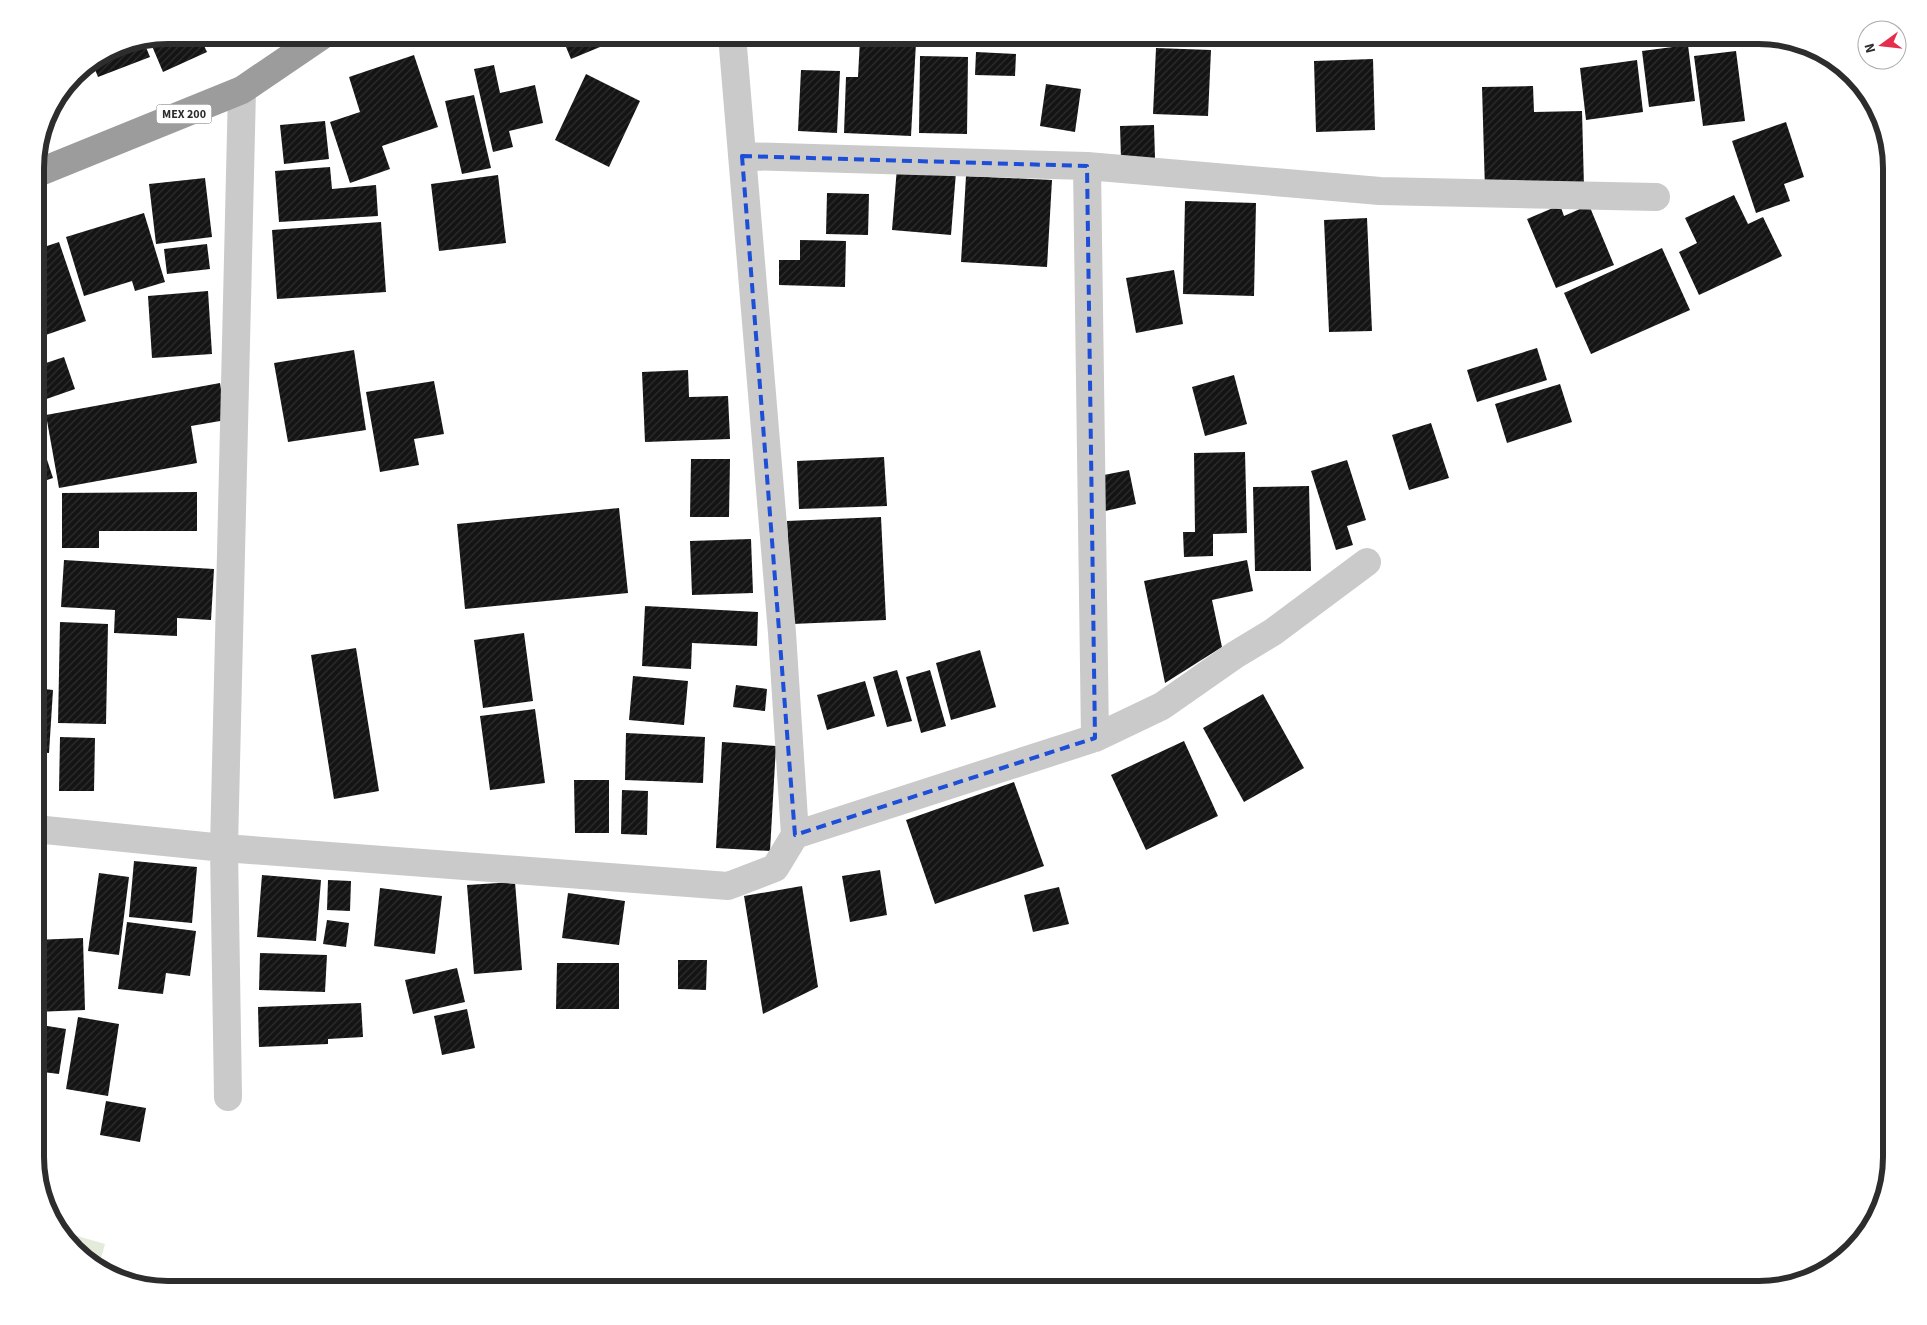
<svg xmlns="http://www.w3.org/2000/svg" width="1927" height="1325" font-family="'Source Sans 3',sans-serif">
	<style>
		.pitch { fill: #e5ebda }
		.building { fill: url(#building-hatch) }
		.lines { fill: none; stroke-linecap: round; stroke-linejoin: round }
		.minor { stroke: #cacaca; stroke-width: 28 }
		.trunk { stroke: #9c9c9c; stroke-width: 28 }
		.marked { fill: none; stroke: #1d4ed8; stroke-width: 4; stroke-dasharray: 10 6; stroke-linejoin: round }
		.labels { text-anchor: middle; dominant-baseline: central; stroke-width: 5; stroke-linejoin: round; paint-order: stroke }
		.shield { fill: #fff; stroke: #6c6c6c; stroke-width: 1 }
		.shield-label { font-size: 12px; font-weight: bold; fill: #2d2d2d }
		.rim { fill: none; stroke: #2d2d2d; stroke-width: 6 }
	</style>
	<defs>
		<pattern id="building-hatch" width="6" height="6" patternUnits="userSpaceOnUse" patternTransform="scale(1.25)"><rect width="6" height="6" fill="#141414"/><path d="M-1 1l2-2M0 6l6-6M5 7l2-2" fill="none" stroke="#2e2e2e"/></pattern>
	</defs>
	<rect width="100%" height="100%" fill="#fff"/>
	<path class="pitch" d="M 60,1231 L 105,1244 L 98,1269 L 94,1267 Z"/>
	<path class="building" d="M 168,35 L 199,35 L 207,52 L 163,72 L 149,39 Z
		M 561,35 L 596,35 L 600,47 L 571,59 Z
		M 669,35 L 718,35 L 718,38 L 670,43 Z
		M 772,35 L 815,35 L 815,36 L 774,44 Z
		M 946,35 L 999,35 L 998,42 Z
		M 1402,35 L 1486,35 L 1486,45 L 1403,47 Z
		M 860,39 L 916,42 L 911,136 L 844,133 L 846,77 L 858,77 Z
		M 143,40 L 150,57 L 98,77 L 92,62 L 117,45 Z
		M 1688,45 L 1695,101 L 1649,107 L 1642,51 Z
		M 1156,48 L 1211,50 L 1208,116 L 1153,114 Z
		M 1736,51 L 1745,121 L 1703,126 L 1694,56 Z
		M 976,52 L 1016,54 L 1015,76 L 975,75 Z
		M 414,55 L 438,127 L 382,146 L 390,169 L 350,183 L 330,122 L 360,112 L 349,77 Z
		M 920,56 L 968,57 L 967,134 L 919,133 Z
		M 1373,59 L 1375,130 L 1316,132 L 1314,61 Z
		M 1637,60 L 1643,112 L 1586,120 L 1580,68 Z
		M 494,65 L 500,93 L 535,85 L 543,123 L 509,131 L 513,147 L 493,152 L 474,69 Z
		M 801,70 L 840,71 L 837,133 L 798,131 Z
		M 586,74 L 640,101 L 609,167 L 555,140 Z
		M 1046,84 L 1081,89 L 1075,132 L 1040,126 Z
		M 1533,86 L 1534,112 L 1582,111 L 1584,187 L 1485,190 L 1482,87 Z
		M 474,95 L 491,168 L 462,174 L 445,101 Z
		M 325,121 L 329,159 L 284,164 L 280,125 Z
		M 1786,122 L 1804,177 L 1784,184 L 1790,201 L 1756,213 L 1732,141 Z
		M 1154,125 L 1155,158 L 1121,159 L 1120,126 Z
		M 330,167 L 332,189 L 376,185 L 378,216 L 279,222 L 275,171 Z
		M 897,167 L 956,172 L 951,235 L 892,230 Z
		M 498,175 L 506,243 L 439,251 L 431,184 Z
		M 966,176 L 1052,180 L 1047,267 L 961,262 Z
		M 205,178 L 212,237 L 156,244 L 149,184 Z
		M 827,193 L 869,194 L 868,235 L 826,234 Z
		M 1734,195 L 1748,224 L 1763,217 L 1782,256 L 1699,295 L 1679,252 L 1697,243 L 1685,218 Z
		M 1185,201 L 1256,203 L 1254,296 L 1183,294 Z
		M 1560,205 L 1564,216 L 1589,205 L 1614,265 L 1556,288 L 1527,219 Z
		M 144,213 L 165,282 L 135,291 L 132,281 L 84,296 L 66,237 Z
		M 1367,218 L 1372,331 L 1329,332 L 1324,220 Z
		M 381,222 L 386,292 L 277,299 L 272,230 Z
		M 800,240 L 846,241 L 845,287 L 779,285 L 779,260 L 800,260 Z
		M 59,242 L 86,321 L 40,337 L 35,324 L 35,250 Z
		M 207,244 L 210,269 L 167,274 L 164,249 Z
		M 1662,248 L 1690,310 L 1591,354 L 1564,293 Z
		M 1174,270 L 1183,324 L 1136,333 L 1126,278 Z
		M 208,291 L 212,354 L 152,358 L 148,296 Z
		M 36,332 L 43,353 L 36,355 L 40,365 L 64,357 L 75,389 L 35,403 Z
		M 1537,348 L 1547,380 L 1477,402 L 1467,370 Z
		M 354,350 L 366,430 L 288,442 L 274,363 Z
		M 688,370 L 689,397 L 728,396 L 730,439 L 645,442 L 642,372 Z
		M 1234,375 L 1247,424 L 1205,436 L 1192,387 Z
		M 434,381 L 444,434 L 414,439 L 419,465 L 380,472 L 366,392 Z
		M 220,383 L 226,420 L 191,426 L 197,463 L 59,488 L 46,415 Z
		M 1560,384 L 1572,422 L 1507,443 L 1495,404 Z
		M 35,423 L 53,478 L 35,484 Z
		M 1431,423 L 1449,478 L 1409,490 L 1392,435 Z
		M 1245,452 L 1247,533 L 1213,534 L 1213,556 L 1184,557 L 1183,532 L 1195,532 L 1194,453 Z
		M 884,457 L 887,506 L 799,509 L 797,461 Z
		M 691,459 L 730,459 L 729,517 L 690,517 Z
		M 1347,460 L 1366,520 L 1347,526 L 1353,545 L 1336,550 L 1311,471 Z
		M 1129,470 L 1136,504 L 1101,512 L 1094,477 Z
		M 1309,486 L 1311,571 L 1255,571 L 1253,487 Z
		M 197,492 L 197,531 L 99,531 L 99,548 L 62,548 L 62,493 Z
		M 619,508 L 628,593 L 465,609 L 457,524 Z
		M 881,517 L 886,620 L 792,624 L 787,521 Z
		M 751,539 L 753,593 L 692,595 L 690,541 Z
		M 64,560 L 214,569 L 211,620 L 177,618 L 177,636 L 114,633 L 115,610 L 61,607 Z
		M 1247,560 L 1253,591 L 1212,600 L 1222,647 L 1165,683 L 1144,581 Z
		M 645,606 L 758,612 L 757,646 L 692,643 L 691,669 L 642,666 Z
		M 60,622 L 108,624 L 106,724 L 58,723 Z
		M 524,633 L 533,701 L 483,708 L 474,640 Z
		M 356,648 L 379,791 L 334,799 L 311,655 Z
		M 980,650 L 996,707 L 951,720 L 936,663 Z
		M 897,670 L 912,721 L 887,727 L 873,677 Z
		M 930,670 L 946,726 L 921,733 L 906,677 Z
		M 633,676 L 688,681 L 684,725 L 629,720 Z
		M 865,681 L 875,716 L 827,730 L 817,695 Z
		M 736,685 L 767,689 L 765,711 L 733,707 Z
		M 35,688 L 53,690 L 49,753 L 35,752 Z
		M 1263,694 L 1304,768 L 1244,802 L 1203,728 Z
		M 535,709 L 545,783 L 490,790 L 480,716 Z
		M 626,733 L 705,737 L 703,783 L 625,780 Z
		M 60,737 L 95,738 L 94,791 L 59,791 Z
		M 1184,741 L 1218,816 L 1146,850 L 1111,775 Z
		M 722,742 L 776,746 L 770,851 L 716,848 Z
		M 574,780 L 609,780 L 609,833 L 575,833 Z
		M 1014,782 L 1044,866 L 935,904 L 906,820 Z
		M 622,790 L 648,791 L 647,835 L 621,834 Z
		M 35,842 L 41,842 L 37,907 L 35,907 Z
		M 134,861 L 197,867 L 192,923 L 129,917 Z
		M 880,870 L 887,915 L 850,922 L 842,876 Z
		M 99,873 L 129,877 L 119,955 L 88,951 Z
		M 262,875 L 321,880 L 316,941 L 257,937 Z
		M 328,880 L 351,881 L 350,911 L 327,910 Z
		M 515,882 L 522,970 L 474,974 L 467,885 Z
		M 802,886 L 818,987 L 763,1014 L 744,896 Z
		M 1059,887 L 1069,924 L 1033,932 L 1024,895 Z
		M 380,888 L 442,896 L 435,954 L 374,946 Z
		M 568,893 L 625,901 L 619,945 L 562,938 Z
		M 327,920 L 349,923 L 346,947 L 323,944 Z
		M 127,922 L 196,931 L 190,976 L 166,973 L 163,994 L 118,989 Z
		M 83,938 L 85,1010 L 35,1012 L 35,940 Z
		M 260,953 L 327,955 L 325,992 L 259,990 Z
		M 678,960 L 707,960 L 706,990 L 678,989 Z
		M 557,963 L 619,963 L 619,1009 L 556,1009 Z
		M 457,968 L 465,1002 L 413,1014 L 405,980 Z
		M 361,1003 L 363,1037 L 328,1039 L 328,1044 L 259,1047 L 258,1007 Z
		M 467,1009 L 475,1048 L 442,1055 L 434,1016 Z
		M 78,1017 L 119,1024 L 108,1096 L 66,1089 Z
		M 35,1024 L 66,1029 L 59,1074 L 35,1071 Z
		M 106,1101 L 146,1108 L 140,1142 L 100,1135 Z"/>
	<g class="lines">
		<path class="minor" d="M 732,35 L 782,633 L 795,835
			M 742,156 L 1087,166 L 1380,191 L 1656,197
			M 1087,166 L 1095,738
			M 35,829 L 224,848 L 728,886 L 775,868 L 795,835 L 1095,738 L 1162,706 L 1235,655 L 1273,632 L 1367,562
			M 228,1097 L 224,848 L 242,90"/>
		<path class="trunk" d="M 35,174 L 242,90 L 323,35"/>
	</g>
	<path class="marked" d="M 742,156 L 1087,166 L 1095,738 L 795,835 Z"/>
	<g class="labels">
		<rect class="shield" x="156.5" y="104.5" width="55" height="19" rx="4"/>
		<g class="shield-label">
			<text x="184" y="114">MEX 200</text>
		</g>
	</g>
	<path d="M0 0H1927V1325H0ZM168 44H1759A124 124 0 0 1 1883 168V1157A124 124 0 0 1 1759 1281H168A124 124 0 0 1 44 1157V168A124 124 0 0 1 168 44Z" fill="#fff" fill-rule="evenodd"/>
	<path class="rim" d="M168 44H1759A124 124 0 0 1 1883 168V1157A124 124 0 0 1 1759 1281H168A124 124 0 0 1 44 1157V168A124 124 0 0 1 168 44Z"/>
	<g transform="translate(1882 45) rotate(255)"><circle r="24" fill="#ffffff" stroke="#ababab"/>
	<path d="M0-4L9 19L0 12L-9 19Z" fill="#e52e4c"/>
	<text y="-8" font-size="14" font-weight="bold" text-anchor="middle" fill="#2d2d2d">N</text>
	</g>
</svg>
